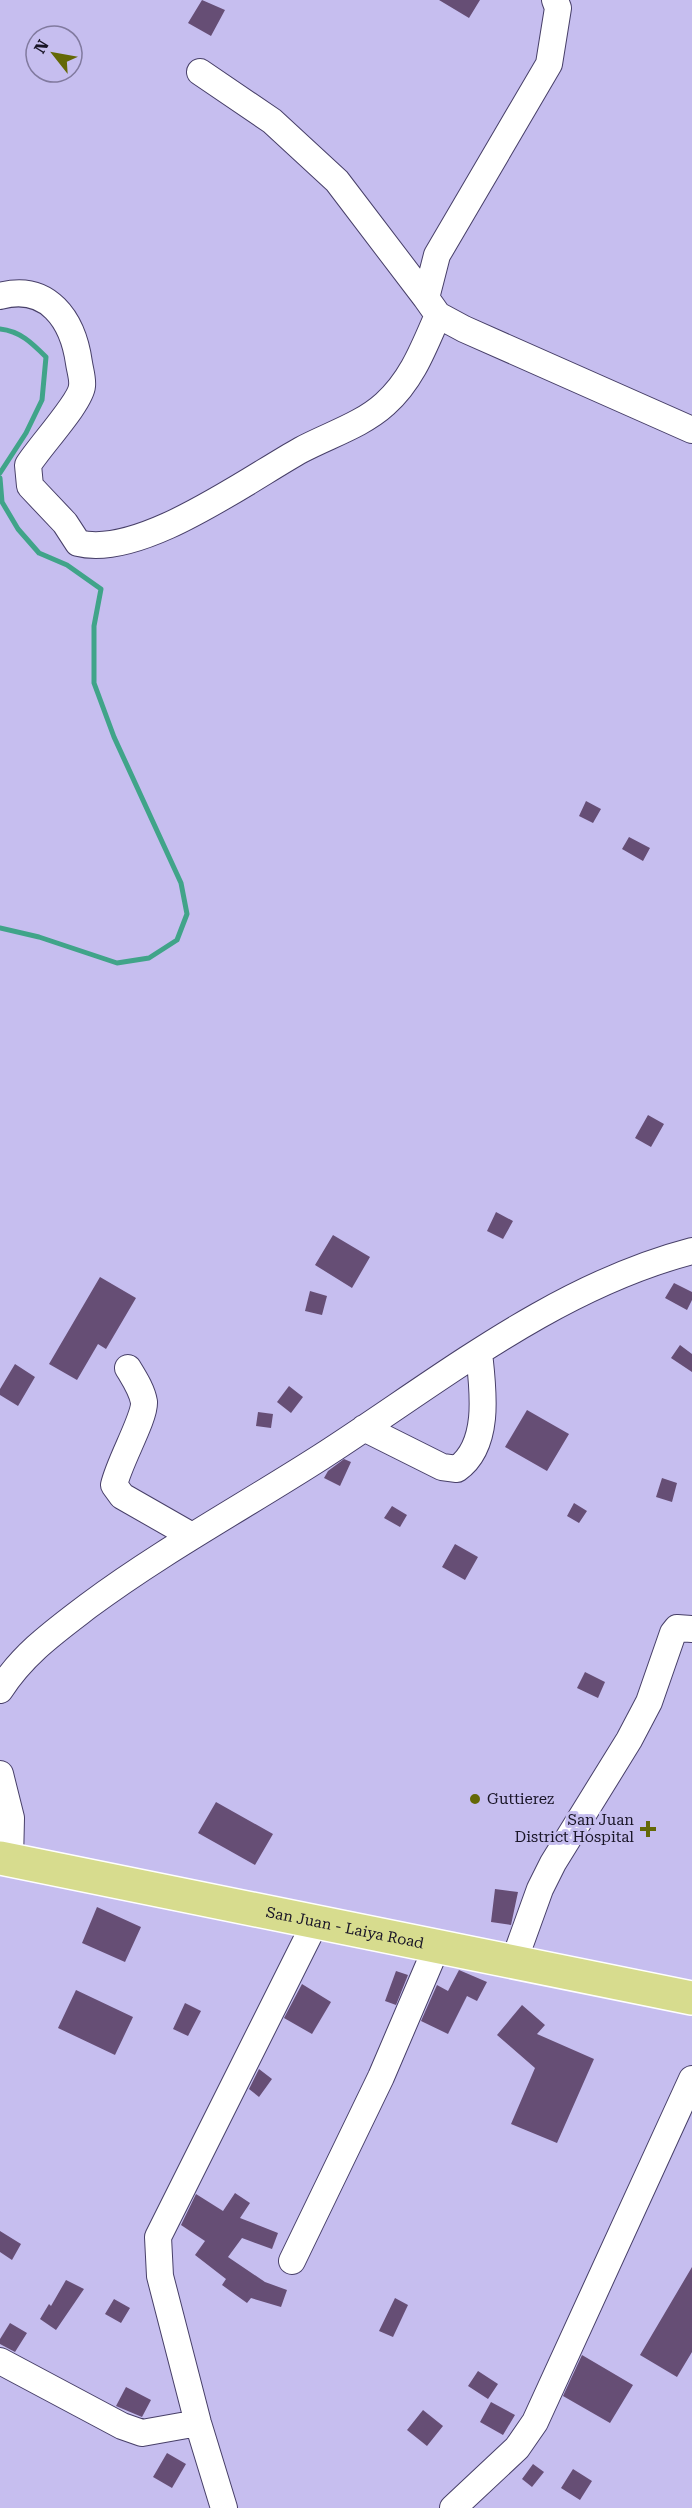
<svg xmlns="http://www.w3.org/2000/svg" width="692" height="2508" font-family="'Roboto Serif',serif">
	<style>
		.lines { fill: none; stroke-linecap: round; stroke-linejoin: round }
		.stream { stroke: #40a489; stroke-width: 5 }
		.building { fill: #664e75 }
		.minor-casing { stroke: #473f68; stroke-width: 28 }
		.major-casing { stroke: #fff; stroke-width: 36 }
		.minor { stroke: #fff; stroke-width: 26 }
		.major { stroke: #d7dc8e; stroke-width: 33 }
		.poi-dot { fill: #646806; stroke: #c6beef; stroke-width: 2 }
		.labels { text-anchor: middle; dominant-baseline: central; stroke-width: 6; stroke-linejoin: round; paint-order: stroke }
		.poi-label { font-size: 15px; fill: #191527; stroke: #c6beef; text-anchor: start }
		.street-label { font-size: 15px; fill: #191527; stroke: #c6beef }
	</style>
	<rect width="100%" height="100%" fill="#c6beef"/>
	<g class="lines">
		<path class="stream" d="M 0,329 C 20,331 32,343 46,357 L 42,400 L 26,433 L 0,473
			M 0,478 L 2,502 L 18,529 L 39,553 L 67,565 L 101,589 L 94,626 L 94,683 L 114,737 L 181,883 L 187,914 L 177,940 L 149,958 L 117,963 L 39,937 L 0,928"/>
	</g>
	<path class="building" d="M 202,0 L 225,10 L 211,36 L 188,23 Z
		M 439,0 L 480,0 L 469,18 Z
		M 586,801 L 601,809 L 593,823 L 579,816 Z
		M 629,837 L 650,848 L 643,861 L 622,849 Z
		M 648,1115 L 664,1124 L 651,1147 L 635,1138 Z
		M 496,1212 L 513,1221 L 503,1239 L 487,1231 Z
		M 333,1235 L 370,1257 L 352,1288 L 315,1265 Z
		M 100,1277 L 136,1298 L 106,1349 L 98,1344 L 77,1380 L 49,1364 Z
		M 674,1283 L 692,1292 L 692,1300 L 687,1310 L 665,1298 Z
		M 310,1291 L 327,1296 L 322,1315 L 305,1311 Z
		M 680,1345 L 692,1354 L 692,1372 L 671,1358 Z
		M 15,1364 L 35,1377 L 18,1406 L 0,1395 L 0,1389 Z
		M 289,1386 L 303,1397 L 291,1413 L 277,1402 Z
		M 527,1410 L 569,1434 L 547,1471 L 505,1447 Z
		M 258,1412 L 273,1414 L 271,1428 L 256,1426 Z
		M 344,1459 L 351,1462 L 340,1486 L 324,1478 L 328,1471 Z
		M 662,1478 L 677,1483 L 672,1502 L 656,1497 Z
		M 574,1503 L 587,1511 L 579,1523 L 567,1516 Z
		M 392,1506 L 407,1515 L 400,1527 L 384,1518 Z
		M 455,1544 L 478,1557 L 465,1580 L 442,1567 Z
		M 585,1672 L 605,1682 L 598,1698 L 577,1688 Z
		M 216,1802 L 273,1834 L 255,1865 L 198,1833 Z
		M 495,1889 L 518,1892 L 511,1925 L 491,1922 Z
		M 97,1907 L 141,1927 L 125,1962 L 82,1943 Z
		M 459,1970 L 487,1982 L 477,2001 L 467,1996 L 448,2034 L 421,2021 L 437,1985 L 448,1991 Z
		M 396,1971 L 408,1975 L 396,2005 L 385,2001 Z
		M 302,1984 L 331,2002 L 312,2034 L 284,2018 Z
		M 76,1990 L 133,2017 L 115,2055 L 58,2028 Z
		M 185,2003 L 201,2011 L 188,2036 L 173,2029 Z
		M 522,2005 L 545,2025 L 537,2034 L 594,2059 L 557,2143 L 511,2124 L 535,2068 L 497,2035 Z
		M 259,2069 L 272,2079 L 259,2097 L 249,2089 Z
		M 235,2193 L 250,2203 L 240,2218 L 278,2233 L 272,2249 L 242,2238 L 228,2257 L 265,2282 L 287,2290 L 281,2307 L 251,2298 L 247,2303 L 222,2285 L 226,2279 L 195,2255 L 205,2241 L 181,2225 L 196,2194 L 223,2211 Z
		M 0,2231 L 21,2244 L 12,2260 L 0,2252 Z
		M 692,2267 L 692,2352 L 677,2377 L 640,2355 Z
		M 66,2280 L 84,2289 L 56,2330 L 40,2319 L 49,2304 L 51,2306 Z
		M 395,2298 L 408,2305 L 393,2337 L 379,2331 Z
		M 114,2299 L 130,2308 L 121,2323 L 105,2314 Z
		M 10,2323 L 27,2333 L 15,2352 L 0,2344 L 0,2339 Z
		M 582,2355 L 633,2385 L 610,2423 L 563,2396 Z
		M 478,2371 L 498,2384 L 488,2399 L 468,2386 Z
		M 126,2387 L 151,2400 L 142,2417 L 116,2406 Z
		M 491,2402 L 515,2415 L 503,2435 L 480,2422 Z
		M 423,2410 L 443,2426 L 427,2446 L 407,2430 Z
		M 167,2453 L 186,2464 L 172,2488 L 153,2477 Z
		M 533,2464 L 544,2472 L 532,2487 L 522,2479 Z
		M 573,2469 L 592,2481 L 580,2500 L 561,2488 Z"/>
	<g class="lines">
		<g class="minor-casing">
			<path id="minor" d="M 555,0 L 558,8 L 549,64 L 437,255 L 426,298 L 438,315 L 464,329 L 692,430
				M 200,72 L 272,121 L 337,181 L 426,298
				M 0,296 C 48,283 73,320 79,363 C 80,370 83,379 82,386 C 81,402 39,447 28,465 L 30,486 L 65,523 L 78,543 C 140,559 247,480 301,450 C 329,435 362,425 385,404 C 412,380 424,347 438,315
				M 128,1368 C 134,1378 142,1390 144,1402 C 145,1418 119,1462 114,1485 L 122,1496 L 192,1536
				M 364,1428 L 442,1467 L 457,1469 C 491,1445 483,1389 479,1353
				M 0,1690 C 23,1654 54,1632 88,1606 C 162,1551 243,1507 321,1457 C 439,1381 554,1287 692,1251
				M 0,1774 L 11,1818 L 10,1860
				M 514,1961 L 540,1889 L 553,1863 L 629,1740 L 649,1702 L 673,1633 L 677,1628 L 692,1629
				M 292,2261 L 381,2077 L 437,1946
				M 0,2361 L 122,2426 L 142,2433 L 198,2423
				M 224,2508 L 198,2423 L 160,2276 L 158,2237 L 316,1921
				M 453,2508 L 517,2448 L 535,2422 L 692,2079"/>
		</g>
		<g class="major-casing">
			<g id="major">
				<path id="s1" d="M 0,1858 L 692,1998"/>
			</g>
		</g>
		<use href="#minor" class="minor"/>
		<use href="#major" class="major"/>
	</g>
	<g class="poi-dot">
		<circle cx="475" cy="1799" r="6"/>
		<path d="M645 1820h6v6h6v6h-6v6h-6v-6h-6v-6h6z"/>
	</g>
	<g class="labels">
		<g class="poi-label">
			<text x="487" y="1799">Guttierez</text>
			<text x="634" y="1820" text-anchor="end">San Juan<tspan x="634" dy="17">District Hospital</tspan></text>
		</g>
		<g class="street-label">
			<text stroke="none"><textPath href="#s1" startOffset="352">San Juan - Laiya Road</textPath></text>
		</g>
	</g>
	<g transform="translate(54 54) rotate(301)"><circle r="28" fill="#c6beef" stroke="#817a9f" stroke-width="1.5"/>
	<path d="M0-4.5L10 22L0 15L-10 22Z" fill="#646806"/>
	<text y="-9" font-size="16" font-weight="bold" text-anchor="middle" fill="#191527">N</text>
	</g>
</svg>
